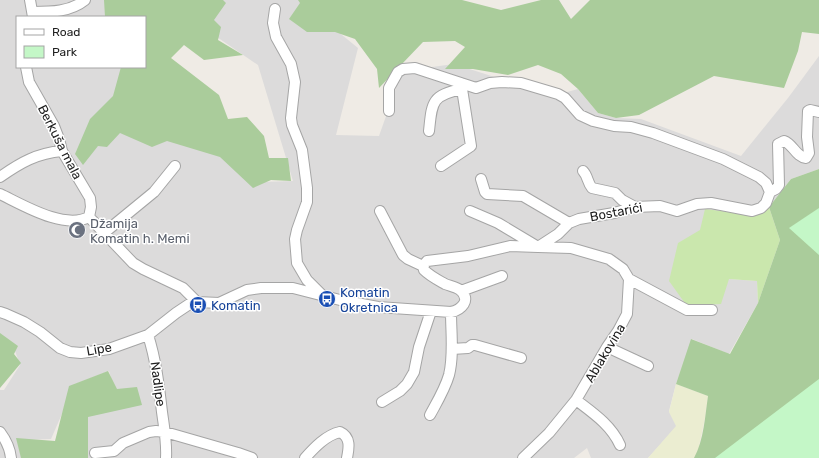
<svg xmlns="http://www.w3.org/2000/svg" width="819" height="458" font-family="Rubik,sans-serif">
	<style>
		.residential { fill: #dcdbdb }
		.farmland { fill: #ebedd1 }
		.grass { fill: #cae7ad }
		.forest { fill: #aacc9b }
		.park { fill: #c4f7c7 }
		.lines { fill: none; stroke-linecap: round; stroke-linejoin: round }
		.street-casing { stroke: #a5a5a5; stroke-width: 12 }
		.street { stroke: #fff; stroke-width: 10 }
		.labels { text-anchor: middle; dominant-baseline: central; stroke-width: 3; stroke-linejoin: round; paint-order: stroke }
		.street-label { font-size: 13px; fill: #1e1e1e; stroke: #fff }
		.worship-label { font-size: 13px; fill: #5b616d; stroke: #fff; text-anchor: start }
		.transit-label { font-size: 13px; fill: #164399; stroke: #fff; text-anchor: start }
	</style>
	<rect width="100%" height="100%" fill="#efebe5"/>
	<path class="residential" d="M 0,0 L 122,0 L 121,17 L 17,17 L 17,67 L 135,67 L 120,133 L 185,128 L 261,182 L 293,181 L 258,65 L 214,35 L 197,0 L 299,0 L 358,48 L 336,135 L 379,136 L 402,71 L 454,64 L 553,96 L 578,89 L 598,113 L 616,118 L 641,119 L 741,156 L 788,98 L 819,56 L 819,169 L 791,179 L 769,207 L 745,214 L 729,279 L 757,281 L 758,303 L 729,354 L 692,339 L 676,384 L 669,411 L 677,426 L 648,458 L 591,458 L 587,448 L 574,458 L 70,458 L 69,436 L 88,439 L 87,415 L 115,391 L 109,371 L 75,384 L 51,439 L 22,440 L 25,458 L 0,458 L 0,390 L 4,390 L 20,365 L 14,348 L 0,338 Z"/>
	<path class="farmland" d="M 676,384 L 708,396 L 705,418 L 698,451 L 694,458 L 648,458 L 676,426 L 669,412 Z"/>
	<path class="grass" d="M 769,207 L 780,240 L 758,303 L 757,281 L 729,279 L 721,304 L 687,306 L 669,281 L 678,243 L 700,230 L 705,209 L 745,214 Z"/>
	<path class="forest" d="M 104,0 L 223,0 L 226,3 L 214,20 L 221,27 L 218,40 L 243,55 L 204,60 L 184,45 L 171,58 L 219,95 L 228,119 L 247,117 L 264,136 L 269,158 L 288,158 L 291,181 L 271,180 L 253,188 L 220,157 L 167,141 L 152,147 L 120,133 L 107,147 L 98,146 L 83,165 L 75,154 L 90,119 L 113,96 L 121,67 L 145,67 L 145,17 L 105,17 Z
		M 298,0 L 462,0 L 501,10 L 541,0 L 559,0 L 571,19 L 590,0 L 819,0 L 819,34 L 802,32 L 798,51 L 784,88 L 714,76 L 639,115 L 616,118 L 598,113 L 578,89 L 561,74 L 538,65 L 508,75 L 473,69 L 445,69 L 465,47 L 455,41 L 423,42 L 379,88 L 377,69 L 355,39 L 335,32 L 307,32 L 289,19 L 300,3 Z
		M 819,169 L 819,458 L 694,458 C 704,440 705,416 708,396 L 676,384 L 691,339 L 730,354 L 758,303 L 780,240 L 769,207 L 791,179 Z
		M 0,333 L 18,346 L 14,354 L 21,363 L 0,388 Z
		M 108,371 L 117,389 L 137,387 L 142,405 L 88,417 L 88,458 L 21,458 L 16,438 L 55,441 L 69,386 Z"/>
	<path class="park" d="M 819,208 L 819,255 L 789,228 Z
		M 819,379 L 819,458 L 715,458 Z"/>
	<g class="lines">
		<g class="street-casing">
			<path id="street" d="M 30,0 L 33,17
				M 275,9 L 273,23 L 276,37 L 291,64 L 295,82 L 291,118 L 292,125 L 302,150 L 307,188 L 307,202 L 297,230 L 295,239 L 297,263 L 307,280 L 322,295
				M 33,12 C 51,12 70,12 85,0
				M 26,67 L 29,82 L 54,126 L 59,139 L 62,151 L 90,198 L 91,207 L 89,217
				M 429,131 C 432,103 431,95 462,89 L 461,83
				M 441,166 L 471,146 L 462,89
				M 583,171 C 588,176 587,182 592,188 L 615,193 L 622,200 L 635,207
				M 0,177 C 20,163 37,153 62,151
				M 481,179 L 485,192 L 487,194 L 523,196 L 569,223
				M 770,192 L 776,189 L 779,185 L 778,144 L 784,141 C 793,144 796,157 806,158 L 809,153 L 807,137 L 808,111 L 810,110 L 819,112
				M 0,194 C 23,205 64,230 89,217
				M 380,211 L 403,255 L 408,259 L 423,266
				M 470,211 L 498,223 L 538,247 L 571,248 L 609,259 L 623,269 L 629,279 L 627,314 L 618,331 L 607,347 L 576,400 L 549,433 L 523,458
				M 89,217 L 133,263 L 143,269 L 183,288 L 197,302
				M 104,233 L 154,192 L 175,166
				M 629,279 L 687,310 L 712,310
				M 461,291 L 502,276
				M 0,312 L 6,314 L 24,322 L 40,332 L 60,348 L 70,352 L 81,353 L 109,349 L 148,335 L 176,313 L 191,303 L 197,302 L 219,303 L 247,290 L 261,288 L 293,288 L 340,300 L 378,307 L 451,312 C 461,310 472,300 460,290 C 456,287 450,286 445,284 C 438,280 430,276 424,270 L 423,266 L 427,261 L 468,256 L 510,246 L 538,247 L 558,234 L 569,223 L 579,219 L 614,213 L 635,207 L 660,206 L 677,211 L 697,204 L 711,203 L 752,211 L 761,208 L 766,203 L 770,192 L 766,183 L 759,177 L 723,159 L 653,133 L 631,127 L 614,126 L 593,121 L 580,115 L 565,98 L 558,94 L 521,83 L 502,82 L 490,83 L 476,88 L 415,68 L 403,69 L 398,72 L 389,88 L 389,111
				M 148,335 C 156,360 159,386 162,412 C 164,427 167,442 166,458
				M 607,347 L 648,366
				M 452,349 L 468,348 L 472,345 L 475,345 L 521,358
				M 576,400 C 593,413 611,425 620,445
				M 382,402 L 400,391 L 407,384 L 414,372 L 419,347 L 431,311
				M 430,415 C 437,402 445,389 449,375 C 454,355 451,333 451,312
				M 0,432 C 6,440 10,448 11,458
				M 95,453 L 114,451 L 123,443 L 149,432 L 156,431 L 165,432 L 238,453 L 252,458
				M 305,458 C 314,448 326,435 340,432 C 351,437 349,448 347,458"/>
		</g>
		<use href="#street" class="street"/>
	</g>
	<defs>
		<g id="mosque-disc" transform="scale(0.9)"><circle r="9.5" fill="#6b7280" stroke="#fff"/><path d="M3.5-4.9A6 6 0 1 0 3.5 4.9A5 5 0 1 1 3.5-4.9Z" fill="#fff"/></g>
		<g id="bus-disc" transform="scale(0.9)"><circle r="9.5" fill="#1a4fb4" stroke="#fff"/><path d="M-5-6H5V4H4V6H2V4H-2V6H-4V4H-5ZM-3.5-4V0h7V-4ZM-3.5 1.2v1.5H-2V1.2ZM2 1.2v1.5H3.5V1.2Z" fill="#fff"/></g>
	</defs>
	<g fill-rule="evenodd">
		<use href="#mosque-disc" x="77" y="230"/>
		<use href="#bus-disc" x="327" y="299"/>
		<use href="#bus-disc" x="198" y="305"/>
	</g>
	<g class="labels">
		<g class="street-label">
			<text transform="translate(60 142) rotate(63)">Berkuša mala</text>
			<text transform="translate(616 212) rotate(-11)">Bostarići</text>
			<text transform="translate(99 349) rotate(-10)">Lipe</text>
			<text transform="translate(605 353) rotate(-59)">Ablakovina</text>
			<text transform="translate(158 384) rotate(82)">Nadlipe</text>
		</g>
		<g class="worship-label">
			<text x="90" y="223">Džamija<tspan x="90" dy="15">Komatin h. Memi</tspan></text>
		</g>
		<g class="transit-label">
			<text x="340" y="292">Komatin<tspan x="340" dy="15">Okretnica</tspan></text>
			<text x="211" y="305">Komatin</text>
		</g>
	</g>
	<rect x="16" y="16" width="130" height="52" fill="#ffffff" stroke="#a5a5a5"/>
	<rect x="24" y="29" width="20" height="6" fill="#ffffff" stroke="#a5a5a5"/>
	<text x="52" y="36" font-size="12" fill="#1e1e1e">Road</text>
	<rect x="24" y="46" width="20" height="12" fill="#c4f7c7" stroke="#a5a5a5"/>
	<text x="52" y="56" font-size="12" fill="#1e1e1e">Park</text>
</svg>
